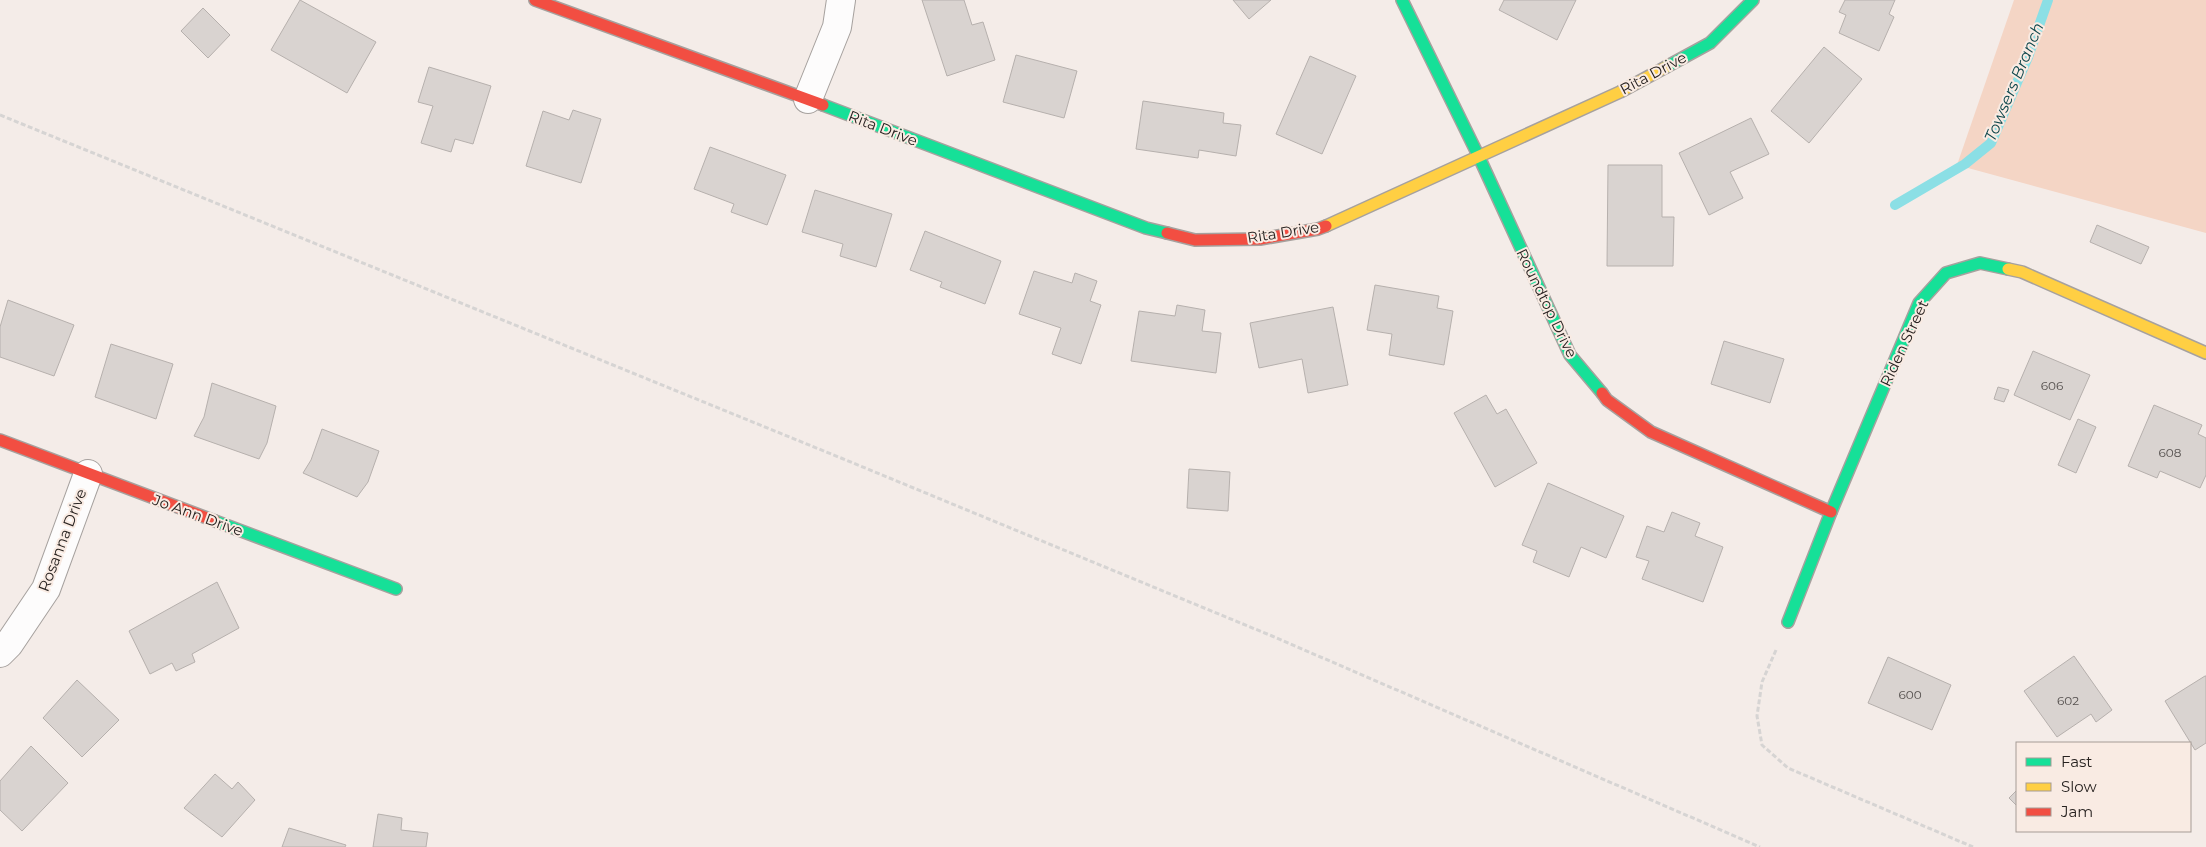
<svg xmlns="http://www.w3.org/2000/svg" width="2206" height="847" font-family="Montserrat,sans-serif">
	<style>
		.green { fill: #f4d5c5 }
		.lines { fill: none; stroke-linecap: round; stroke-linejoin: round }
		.stream { stroke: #8bdfe5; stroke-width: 10 }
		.building { fill: #d9d3d0; stroke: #b6b0ad }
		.street-casing { stroke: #a6a19e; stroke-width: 30 }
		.fast-casing { stroke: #a6a19e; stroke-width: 14 }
		.slow-casing { stroke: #a6a19e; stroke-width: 14 }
		.jam-casing { stroke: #a6a19e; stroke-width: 14 }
		.path { stroke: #d6d4d3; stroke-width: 3; stroke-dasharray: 5 2.5; stroke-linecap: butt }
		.street { stroke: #fdfcfc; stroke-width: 28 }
		.fast { stroke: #16e098; stroke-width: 11 }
		.slow { stroke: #ffcf43; stroke-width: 11 }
		.jam { stroke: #f24e42; stroke-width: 11 }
		.labels { text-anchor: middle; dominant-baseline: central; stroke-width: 4; stroke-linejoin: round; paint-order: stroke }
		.number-label { font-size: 12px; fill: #55504e }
		.street-label { font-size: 15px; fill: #272220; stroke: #f9ebe3 }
		.water-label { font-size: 16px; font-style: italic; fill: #0d464b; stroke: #f9ebe3 }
	</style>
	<rect width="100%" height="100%" fill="#f4ece8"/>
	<path class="green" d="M 2014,0 L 2206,0 L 2206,233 L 1957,165 Z"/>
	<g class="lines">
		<path class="stream" d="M 1895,205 L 1965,164 L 1991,143 L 2028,57 L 2048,0"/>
	</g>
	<path class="building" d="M 300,0 L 376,42 L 347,93 L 271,50 Z
		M 922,0 L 964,0 L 972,25 L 983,22 L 995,60 L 947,76 Z
		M 1233,0 L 1271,0 L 1249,19 Z
		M 1504,0 L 1576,0 L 1557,40 L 1499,10 Z
		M 1845,0 L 1895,0 L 1889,14 L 1894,17 L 1879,51 L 1839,33 L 1846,15 L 1839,12 Z
		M 203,8 L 230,35 L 208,58 L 181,31 Z
		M 1824,47 L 1862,79 L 1809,143 L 1771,111 Z
		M 1016,55 L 1077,71 L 1064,118 L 1003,102 Z
		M 1310,56 L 1356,76 L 1322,154 L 1276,134 Z
		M 429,67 L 491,86 L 473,144 L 455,139 L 451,152 L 421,143 L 433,106 L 418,102 Z
		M 1143,101 L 1224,113 L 1223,123 L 1241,125 L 1236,156 L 1199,150 L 1198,158 L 1136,149 Z
		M 573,110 L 601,119 L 581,183 L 526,166 L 543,111 L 569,120 Z
		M 1751,118 L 1769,154 L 1730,172 L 1743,198 L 1709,215 L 1679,153 Z
		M 710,147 L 786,175 L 767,225 L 731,212 L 734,204 L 694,189 Z
		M 1608,165 L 1662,165 L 1662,217 L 1674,217 L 1673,266 L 1607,266 Z
		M 815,190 L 892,214 L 876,267 L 840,256 L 843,244 L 802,232 Z
		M 2097,225 L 2149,247 L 2141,264 L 2090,242 Z
		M 925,231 L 1001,261 L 985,304 L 940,287 L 942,282 L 910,270 Z
		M 1034,271 L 1072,283 L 1075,273 L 1097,281 L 1090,301 L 1101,305 L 1081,364 L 1052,354 L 1061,328 L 1019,314 Z
		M 1375,285 L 1439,296 L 1437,308 L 1453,311 L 1444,365 L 1389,355 L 1392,334 L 1367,330 Z
		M 8,300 L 74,325 L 54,376 L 0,357 L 0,327 Z
		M 1177,305 L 1205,310 L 1202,331 L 1221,333 L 1216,373 L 1131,361 L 1139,311 L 1175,316 Z
		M 1333,307 L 1348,385 L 1308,393 L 1302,359 L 1259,368 L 1250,323 Z
		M 1724,341 L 1784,359 L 1770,403 L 1711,384 Z
		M 111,344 L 173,364 L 156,419 L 95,397 Z
		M 2033,351 L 2090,375 L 2070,420 L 2014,395 Z
		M 212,383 L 276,406 L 267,443 L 259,459 L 194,436 L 204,417 Z
		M 1998,387 L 2009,390 L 2004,402 L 1994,399 Z
		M 1486,395 L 1497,414 L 1506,409 L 1537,463 L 1495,487 L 1454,413 Z
		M 2154,405 L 2202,425 L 2198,434 L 2206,438 L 2206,475 L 2200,488 L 2160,471 L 2157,478 L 2128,466 Z
		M 2078,419 L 2096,427 L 2076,473 L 2058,465 Z
		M 322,429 L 379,451 L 368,482 L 357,497 L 303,473 L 311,460 Z
		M 1189,469 L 1230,472 L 1228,511 L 1187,508 Z
		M 1548,483 L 1624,516 L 1606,558 L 1581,547 L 1569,577 L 1533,562 L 1537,551 L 1522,545 Z
		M 1672,512 L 1700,523 L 1695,536 L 1723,547 L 1703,602 L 1642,579 L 1649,561 L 1636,557 L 1647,526 L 1664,532 Z
		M 217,582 L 239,628 L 192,654 L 195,662 L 176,671 L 172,663 L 150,674 L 129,631 Z
		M 2074,656 L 2112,710 L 2096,722 L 2091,714 L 2057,737 L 2024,691 Z
		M 1888,657 L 1951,685 L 1932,730 L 1868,703 Z
		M 2205,676 L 2206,676 L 2206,743 L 2195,750 L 2165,701 Z
		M 77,680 L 119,720 L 82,757 L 43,718 Z
		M 31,746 L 68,783 L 22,831 L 0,810 L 0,781 Z
		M 215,774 L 232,789 L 238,782 L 255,800 L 222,837 L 184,808 Z
		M 2017,790 L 2017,804 L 2016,805 L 2009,798 Z
		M 378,814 L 402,818 L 401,830 L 428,833 L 426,847 L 373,847 Z
		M 289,828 L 346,845 L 345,847 L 282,847 Z"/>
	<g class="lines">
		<g class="street-casing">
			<path id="street" d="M 808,99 L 837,27 L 841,0
				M 0,653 L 9,644 L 46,589 L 88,474"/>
		</g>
		<g class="fast-casing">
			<path id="fast" d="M 1402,0 L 1479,157 L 1570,355 L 1602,393
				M 1666,67 L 1710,43 L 1753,0
				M 823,105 L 1146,228 L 1167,233
				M 215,521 L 396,589
				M 1788,622 L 1831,512 L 1919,303 L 1946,273 L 1980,263 L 2008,269"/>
		</g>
		<g class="slow-casing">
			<path id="slow" d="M 1326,226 L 1620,92 L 1666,67
				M 2008,269 L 2022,272 L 2206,353"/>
		</g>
		<g class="jam-casing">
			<path id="jam" d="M 535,0 L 823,105
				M 1167,233 L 1195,240 L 1260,239 L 1318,229 L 1326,226
				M 1602,393 L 1607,400 L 1651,432 L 1831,512
				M 0,440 L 215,521"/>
		</g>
		<path class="path" d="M 0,115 L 841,458 L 1272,636 L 1760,847
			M 1776,650 L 1762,682 L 1757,716 L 1762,745 L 1788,768 L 1973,847"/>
		<use href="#street" class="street"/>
		<use href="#fast" class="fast"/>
		<use href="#slow" class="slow"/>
		<use href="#jam" class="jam"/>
	</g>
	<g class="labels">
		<g class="number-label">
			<text x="2052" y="385">606</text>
			<text x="2170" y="452">608</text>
			<text x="1910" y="694">600</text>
			<text x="2068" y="700">602</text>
		</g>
		<g class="street-label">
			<text transform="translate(1653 73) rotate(-28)">Rita Drive</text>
			<text transform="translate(883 128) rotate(21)">Rita Drive</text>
			<text transform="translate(1283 232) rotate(-9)">Rita Drive</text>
			<text transform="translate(1547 303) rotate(64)">Roundtop Drive</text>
			<text transform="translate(1904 343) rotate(-65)">Riden Street</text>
			<text transform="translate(198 515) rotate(20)">Jo Ann Drive</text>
			<text transform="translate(62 540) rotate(-69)">Rosanna Drive</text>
		</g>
		<g class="water-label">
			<text transform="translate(2014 82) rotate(-67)">Towsers Branch</text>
		</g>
	</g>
	<rect x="2016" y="742" width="175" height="90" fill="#f9ebe3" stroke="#a59b95"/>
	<rect x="2026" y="758" width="25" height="8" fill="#16e098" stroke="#a59b95"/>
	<text x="2061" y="767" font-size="15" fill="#272220">Fast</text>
	<rect x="2026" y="783" width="25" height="8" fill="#ffcf43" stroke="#a59b95"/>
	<text x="2061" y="792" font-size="15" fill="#272220">Slow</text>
	<rect x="2026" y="808" width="25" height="8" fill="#f24e42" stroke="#a59b95"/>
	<text x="2061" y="817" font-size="15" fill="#272220">Jam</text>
</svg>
